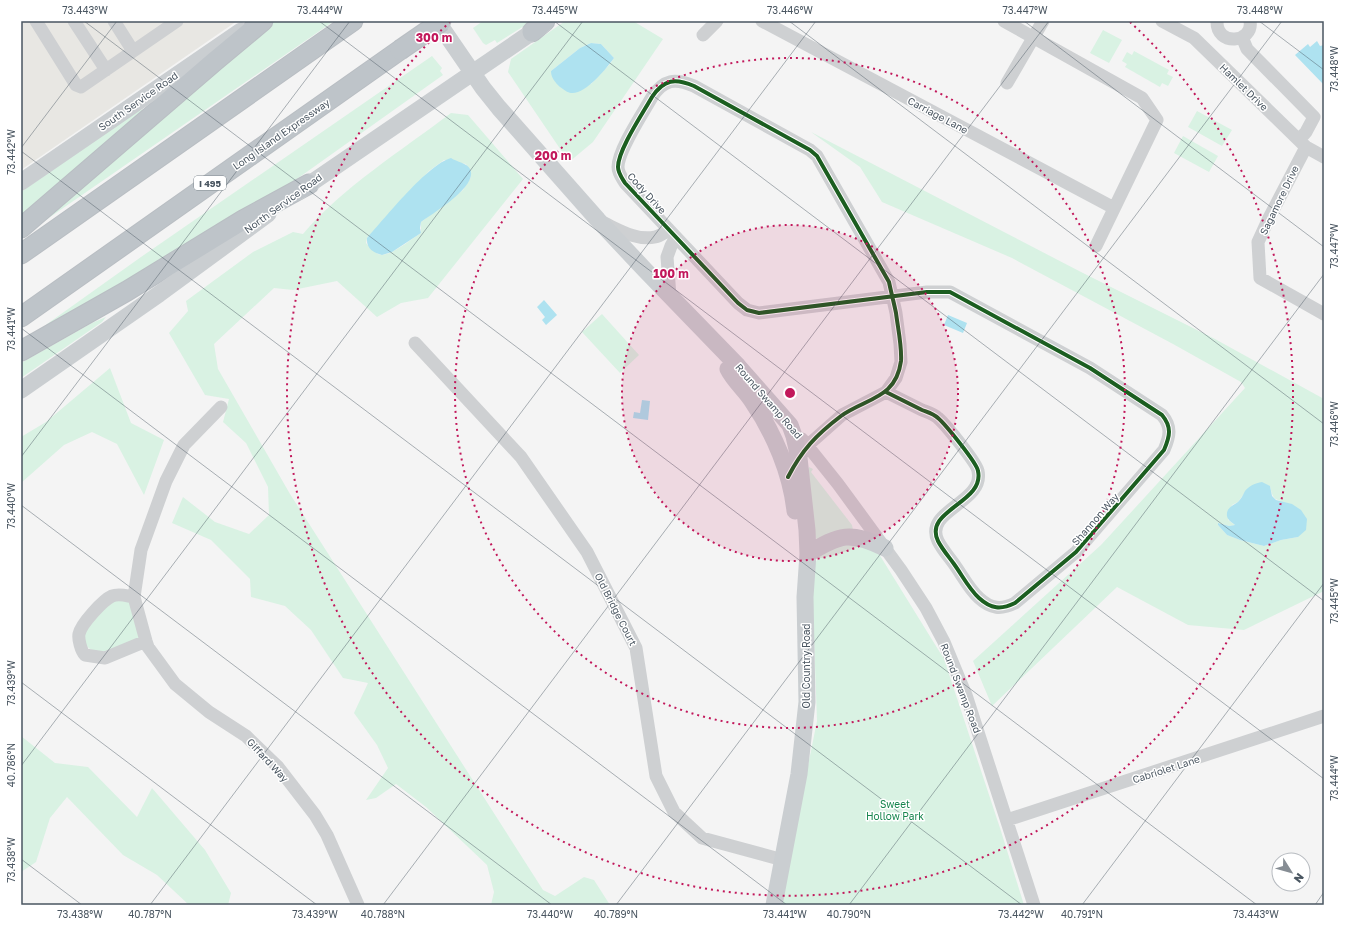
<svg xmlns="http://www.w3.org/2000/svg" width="1345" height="926" font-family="'Golos Text',sans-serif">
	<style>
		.commercial { fill: #e8e7e3 }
		.green { fill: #d9f2e3; fill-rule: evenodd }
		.water { fill: #aee2f0 }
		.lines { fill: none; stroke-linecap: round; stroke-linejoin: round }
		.highway-casing { stroke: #b9bec3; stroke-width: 21 }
		.minor { stroke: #ced0d2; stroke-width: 13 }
		.major { stroke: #caced1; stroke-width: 17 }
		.highway { stroke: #bec4c9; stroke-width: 19 }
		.highway-bridge-casing { stroke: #b9bec3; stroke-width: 21; stroke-linecap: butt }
		.highway-bridge { stroke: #bec4c9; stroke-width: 19 }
		.cycleway-casing { stroke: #fff; stroke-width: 6 }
		.cycleway { stroke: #1b5e20; stroke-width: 4 }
		.ticks { fill: none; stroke: #4a5661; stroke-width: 1; stroke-opacity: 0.45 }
		.ring { fill: none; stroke: #c2185b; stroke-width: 2; stroke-dasharray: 2 4 }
		.labels { text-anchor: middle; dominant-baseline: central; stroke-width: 3; stroke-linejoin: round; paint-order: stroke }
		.shield { fill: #fff; stroke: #808990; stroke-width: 1 }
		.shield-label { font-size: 9px; font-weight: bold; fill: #4a5661 }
		.street-label { font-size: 10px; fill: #4a5661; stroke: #fff }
		.park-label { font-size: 10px; fill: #17864f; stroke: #fff }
		.centre { fill: #c2185b; stroke: #fff; stroke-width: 2 }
		.ring-label { font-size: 12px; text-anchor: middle; font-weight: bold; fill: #c2185b; stroke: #fff; stroke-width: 3; stroke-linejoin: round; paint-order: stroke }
		.neatline { fill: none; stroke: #4a5661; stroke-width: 1.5 }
		.ticks-label { font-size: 10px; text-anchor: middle; fill: #4a5661 }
	</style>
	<rect width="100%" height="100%" fill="#f4f4f4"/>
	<path class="commercial" d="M 21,21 L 237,21 L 21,170 Z"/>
	<path class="green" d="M 273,21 L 334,21 L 27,233 L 232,53 Z
		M 483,21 L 532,21 L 497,43 L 495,40 L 486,45 L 483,43 L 473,28 Z
		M 565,21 L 633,21 L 663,39 L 593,142 L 569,162 L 508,72 L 511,59 ZM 591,43 L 601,44 L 614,58 L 610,64 L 591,84 L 551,71 L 580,48 Z
		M 1103,30 L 1122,40 L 1109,63 L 1090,53 Z
		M 1134,51 L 1169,70 L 1167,74 L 1173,77 L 1168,86 L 1162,83 L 1160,87 L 1125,67 L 1127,64 L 1122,61 L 1127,52 L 1132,55 Z
		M 432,56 L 442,68 L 440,71 L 443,75 L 294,181 L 198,243 L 32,336 L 47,324 L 141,257 Z
		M 146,108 L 21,219 L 21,192 L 136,112 Z
		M 1197,111 L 1232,130 L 1222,146 L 1188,127 Z
		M 451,113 L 468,115 L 523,179 L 428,298 L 401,303 L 377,317 L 337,281 L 293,290 L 274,288 L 214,344 L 218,369 L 290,494 L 543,890 L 555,896 L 584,877 L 594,880 L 610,905 L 491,905 L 494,892 L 487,865 L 426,807 L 396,784 L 376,798 L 366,800 L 388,768 L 377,745 L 354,713 L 368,683 L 343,678 L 311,630 L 285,606 L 251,597 L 250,579 L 211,540 L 172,523 L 183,497 L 215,522 L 249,534 L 269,515 L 268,487 L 246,443 L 223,422 L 229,399 L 205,395 L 169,333 L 188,311 L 186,301 L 253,252 L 293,232 L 303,234 C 343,187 401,151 451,113 ZM 444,160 L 466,164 L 471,177 L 463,190 L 421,222 L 421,233 C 412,238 389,259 378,254 C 374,252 370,247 366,243 L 367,238 L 429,171 Z
		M 811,132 L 1081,272 L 1215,339 L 1324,399 L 1324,591 L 1244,630 L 1188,625 L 1117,587 L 992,706 L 973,661 L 1101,545 L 1245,388 L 1241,382 L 1173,344 L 1012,258 L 882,202 L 860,167 ZM 1270,486 C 1272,494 1272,499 1281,501 L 1298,537 L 1281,540 L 1264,546 L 1240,540 L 1227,535 L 1218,525 L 1218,523 L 1229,526 L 1235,525 L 1228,520 L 1232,505 L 1238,502 L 1246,491 Z
		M 1183,136 L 1218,156 L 1209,172 L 1174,153 Z
		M 602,314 L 639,355 L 620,373 L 582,332 Z
		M 106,317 L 102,322 L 21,378 L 21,363 L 92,323 Z
		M 110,368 L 131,423 L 164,440 L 144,495 L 117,444 L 92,432 L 64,445 L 21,483 L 21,437 L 46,422 Z
		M 809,467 L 813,469 L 811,472 L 852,525 L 853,530 L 817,540 L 815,536 L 808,470 Z
		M 857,543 L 879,554 L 944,659 L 1000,828 L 1024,905 L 780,905 L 817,721 L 812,582 C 813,577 812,571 814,566 C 821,548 840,544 857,543 Z
		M 131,599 L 139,638 C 127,644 94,662 85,643 C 83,639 85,629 87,625 C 92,617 101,609 108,602 Z
		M 21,736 L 55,763 L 88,767 L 137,817 L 152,788 L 205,850 L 231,893 L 228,905 L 189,905 L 157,875 L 123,855 L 67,797 L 50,818 L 36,862 L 21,872 Z"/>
	<path class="water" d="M 1317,41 L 1320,46 L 1324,45 L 1324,85 L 1295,55 L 1308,44 L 1310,47 Z
		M 591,43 L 601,44 L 614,58 C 607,68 585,95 571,93 C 568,93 563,89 560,87 C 555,82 551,78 551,71 L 580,48 Z
		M 451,158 C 457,162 467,163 470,169 C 479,186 433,213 421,222 L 420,228 L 421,233 L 392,252 L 382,255 C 373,253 366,248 367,238 C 385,218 428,164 451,158 Z
		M 544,300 L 557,315 L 546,325 L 542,320 L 545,317 L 537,307 Z
		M 948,315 L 967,323 L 963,333 L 944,325 Z
		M 642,400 L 650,401 L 648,420 L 633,418 L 634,412 L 640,413 Z
		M 1262,482 L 1270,486 L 1272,496 L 1276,500 L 1292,504 L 1301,510 L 1307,519 L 1306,530 L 1298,537 L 1281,540 L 1264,546 L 1240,540 L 1227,535 L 1218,525 L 1218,523 L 1229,526 L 1235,525 C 1232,522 1228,521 1227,516 C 1226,508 1232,506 1238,502 C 1241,499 1243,495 1245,491 C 1249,486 1255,483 1262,482 Z"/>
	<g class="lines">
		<g class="highway-casing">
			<path id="highway" d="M 532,32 L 545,21
				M 21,228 L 215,61 L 263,21
				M 21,254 L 353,21
				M 21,317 L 400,50
				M 21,351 L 127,291 L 243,220 L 309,184"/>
		</g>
		<path class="minor" d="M 36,21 L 76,85 L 81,87 L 177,21
			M 74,21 L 106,70
			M 114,21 L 133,51
			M 762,21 L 1114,208
			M 1004,21 L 1142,98 L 1157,120 L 1096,246
			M 1162,21 L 1194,38 L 1306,147 L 1324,157
			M 1217,21 C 1216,47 1254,43 1250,21
			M 703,35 L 717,21
			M 1242,37 L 1247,49 L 1314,117 L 1306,132 L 1299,140
			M 1007,83 L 1043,21
			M 1306,147 L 1269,218 L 1258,242 L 1260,278 L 1324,314
			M 604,223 C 619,230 637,241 655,237 C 660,236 665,232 669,230
			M 670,296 L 667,257 L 671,246 L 676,237
			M 415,343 L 521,457 L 587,552 L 636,648 L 656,776 L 674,812 L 702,838 L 783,860
			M 221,407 L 184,445 L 166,481 L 141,550 L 134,597 L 146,641 L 148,647 L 175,684 L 209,712 L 246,736 L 278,767 L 315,815 L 327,835 L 358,905
			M 802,439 L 838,484 L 901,570 L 926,608 L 944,642 L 966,695 L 1034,905
			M 796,462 L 807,446 L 842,415 L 886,392 L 896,378 L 901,362 L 900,344 L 896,313 C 894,303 891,292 889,282 L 817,156 L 810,150 L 694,86 C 675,78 664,79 652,97 C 643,113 618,150 618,167 C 618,173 622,178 625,183 L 738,303 L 747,310 L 759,313 L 927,292 L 950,292 L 1090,368 L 1162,415 C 1172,427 1170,436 1164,450 L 1076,552 L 1015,603 C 1001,610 991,609 979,598 C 969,589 962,575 954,564 C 949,557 942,549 938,541 C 923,510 985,503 978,471 C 977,463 945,424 938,418 C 934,414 927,412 922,410 C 910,404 898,398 886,392
			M 134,597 C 127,596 119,593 112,596 C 103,600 81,624 79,634 C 78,639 81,651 85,655 L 105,658 L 146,641
			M 1007,820 L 1324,716"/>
		<path class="major" d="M 437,21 L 483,88 L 499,108 L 598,220 L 645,270 L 738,366 L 790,425 L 794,436 L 799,458 L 807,530 L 808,554 L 805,597 L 807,702 L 799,774 L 774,905
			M 21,182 L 241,31
			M 298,192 L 544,24
			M 728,369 C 734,381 745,390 752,401 C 774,433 791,473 795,511
			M 21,390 L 159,294 L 268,214
			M 808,554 C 840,534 850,531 885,548"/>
		<use href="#highway" class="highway"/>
		<g class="highway-bridge-casing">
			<path id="highway-bridge" d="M 400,50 L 442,21"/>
		</g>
		<use href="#highway-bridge" class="highway-bridge"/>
		<g class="cycleway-casing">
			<path id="cycleway" d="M 788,477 C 802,450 816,435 841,416 C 866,398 896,399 901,361 C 902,346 898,329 896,313 C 894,303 891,292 889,282 L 817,156 L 810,150 L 694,86 C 675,78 664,79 652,97 C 643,113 618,150 618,167 C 618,173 622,178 625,183 L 738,303 L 747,310 L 759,313 L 927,292 L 950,292 L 1090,368 L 1162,415 C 1172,427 1170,436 1164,450 L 1076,552 L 1015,603 C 1001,610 991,609 979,598 C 969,589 962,575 954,564 C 949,557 942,549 938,541 C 923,510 985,503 978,471 C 977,463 945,424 938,418 C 934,414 927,412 922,410 C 910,404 898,398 886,392"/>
		</g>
		<use href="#cycleway" class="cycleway"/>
	</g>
	<path class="ticks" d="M 84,21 L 1257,905M 319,21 L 1324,779M 554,21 L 1324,601M 789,21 L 1324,424M 1024,21 L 1324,247M 1259,21 L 1324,70M 21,148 L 117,21M 21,151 L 1022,905M 21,328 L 787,905M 21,457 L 350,21M 21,505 L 552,905M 21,682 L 317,905M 21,766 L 583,21M 21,859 L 82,905M 150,905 L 816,21M 383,905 L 1049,21M 616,905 L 1282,21M 849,905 L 1324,274M 1082,905 L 1324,583M 1315,905 L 1324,892"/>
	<circle cx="790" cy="393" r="168" fill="#c2185b" fill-opacity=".12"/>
	<g class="ring">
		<circle cx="790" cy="393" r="168"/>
		<circle cx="790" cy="393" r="335"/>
		<path d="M1130 22A503 503 0 1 1 450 22"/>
	</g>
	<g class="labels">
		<rect class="shield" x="194" y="176" width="32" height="14" rx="3"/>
		<g class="shield-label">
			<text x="210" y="183">I 495</text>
		</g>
		<g class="street-label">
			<text transform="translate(1244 87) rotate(44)">Hamlet Drive</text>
			<text transform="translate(138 101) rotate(-35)">South Service Road</text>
			<text transform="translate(938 115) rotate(28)">Carriage Lane</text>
			<text transform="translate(281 134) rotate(-35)">Long Island Expressway</text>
			<text transform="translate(647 193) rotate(48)">Cody Drive</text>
			<text transform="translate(1279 200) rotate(-64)">Sagamore Drive</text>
			<text transform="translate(283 203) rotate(-36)">North Service Road</text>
			<text transform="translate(769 401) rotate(49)">Round Swamp Road</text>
			<text transform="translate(1095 519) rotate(-49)">Shannon Way</text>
			<text transform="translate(616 609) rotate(63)">Old Bridge Court</text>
			<text transform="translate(806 666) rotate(-90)">Old Country Road</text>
			<text transform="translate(961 688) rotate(69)">Round Swamp Road</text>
			<text transform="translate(268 760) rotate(47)">Giffard Way</text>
			<text transform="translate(1166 769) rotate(-18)">Cabriolet Lane</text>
		</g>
		<g class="park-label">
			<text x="895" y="804">Sweet<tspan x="895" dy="12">Hollow Park</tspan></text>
		</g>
	</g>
	<circle cx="790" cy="393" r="6" class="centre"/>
	<g class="ring-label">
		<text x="434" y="42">300 m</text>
		<text x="553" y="160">200 m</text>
		<text x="671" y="278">100 m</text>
	</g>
	<rect width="1345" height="926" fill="none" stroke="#ffffff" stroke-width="44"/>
	<g transform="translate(1291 872) rotate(127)"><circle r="19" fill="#ffffff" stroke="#b7bbc0"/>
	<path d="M0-3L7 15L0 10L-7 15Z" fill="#868d94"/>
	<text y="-6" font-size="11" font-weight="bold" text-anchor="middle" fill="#4a5661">N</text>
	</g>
	<rect x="22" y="22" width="1301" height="882" class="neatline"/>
	<g class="ticks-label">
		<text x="85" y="14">73.443°W</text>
		<text x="320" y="14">73.444°W</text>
		<text x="555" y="14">73.445°W</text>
		<text x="790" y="14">73.446°W</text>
		<text x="1025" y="14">73.447°W</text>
		<text x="1260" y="14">73.448°W</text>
		<text transform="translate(1334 69) rotate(-90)" y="4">73.448°W</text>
		<text transform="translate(11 152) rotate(-90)" y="4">73.442°W</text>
		<text transform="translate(1334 246) rotate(-90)" y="4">73.447°W</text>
		<text transform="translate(11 329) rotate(-90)" y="4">73.441°W</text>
		<text transform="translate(1334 424) rotate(-90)" y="4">73.446°W</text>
		<text transform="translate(11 506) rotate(-90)" y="4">73.440°W</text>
		<text transform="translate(1334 601) rotate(-90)" y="4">73.445°W</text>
		<text transform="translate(11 683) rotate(-90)" y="4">73.439°W</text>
		<text transform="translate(11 765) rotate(-90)" y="4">40.786°N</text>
		<text transform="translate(1334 778) rotate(-90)" y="4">73.444°W</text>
		<text transform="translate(11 860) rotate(-90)" y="4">73.438°W</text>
		<text x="80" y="918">73.438°W</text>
		<text x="150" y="918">40.787°N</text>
		<text x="315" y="918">73.439°W</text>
		<text x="383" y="918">40.788°N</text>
		<text x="550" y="918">73.440°W</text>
		<text x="616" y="918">40.789°N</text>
		<text x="785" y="918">73.441°W</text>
		<text x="849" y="918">40.790°N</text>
		<text x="1021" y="918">73.442°W</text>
		<text x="1082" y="918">40.791°N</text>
		<text x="1256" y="918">73.443°W</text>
	</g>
</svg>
